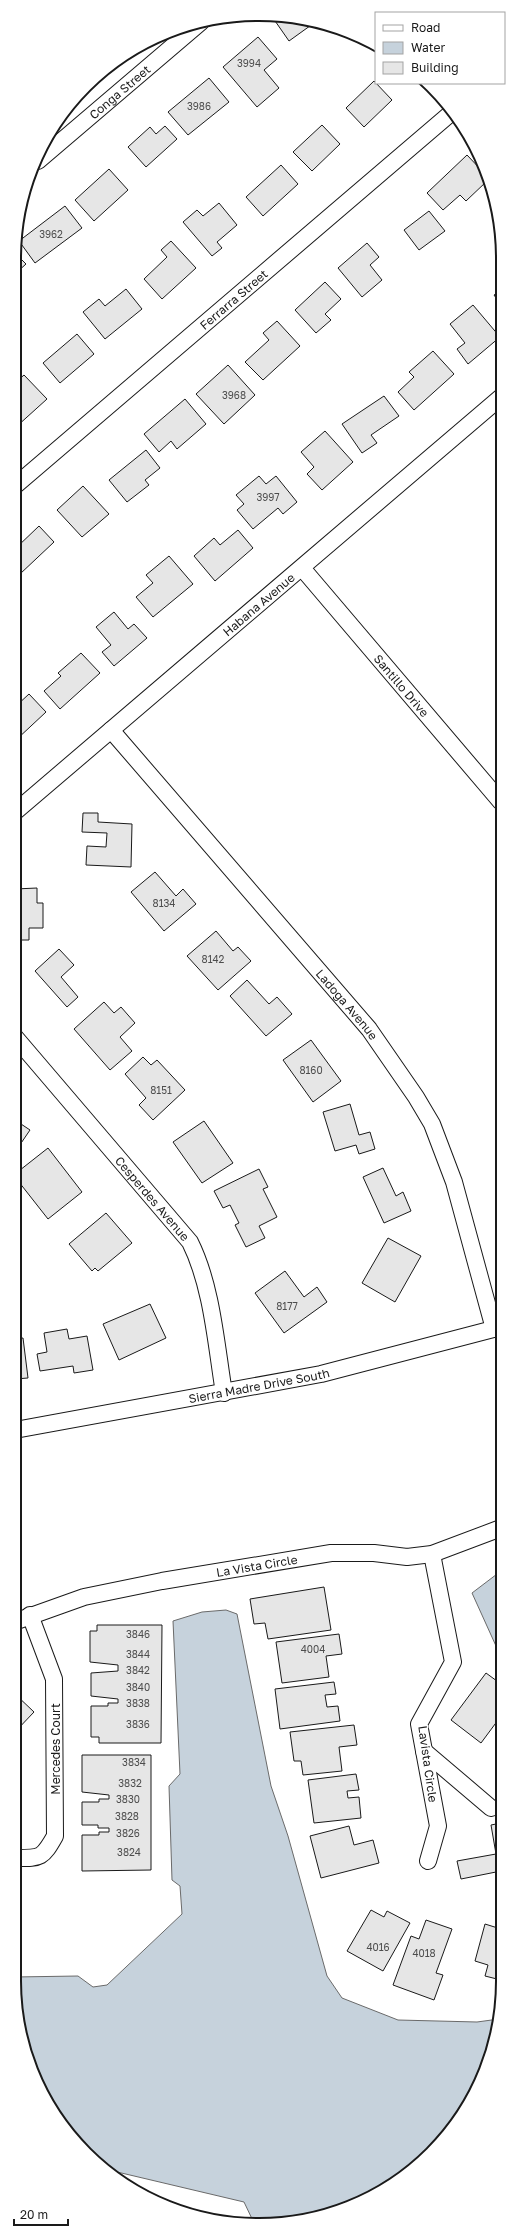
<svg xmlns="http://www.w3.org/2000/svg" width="517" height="2239" font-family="'Golos Text',sans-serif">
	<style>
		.water { fill: #c6d2dc; stroke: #6a6a6a }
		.building { fill: #e6e6e6; stroke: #1a1a1a }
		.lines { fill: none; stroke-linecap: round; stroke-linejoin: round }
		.minor-casing { stroke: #1a1a1a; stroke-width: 18 }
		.minor { stroke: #fff; stroke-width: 16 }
		.labels { text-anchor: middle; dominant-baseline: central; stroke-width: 3; stroke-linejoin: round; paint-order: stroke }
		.number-label { font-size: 10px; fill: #4d4d4d }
		.street-label { font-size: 12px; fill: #1a1a1a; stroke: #fff }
		.rim { fill: none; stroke: #1a1a1a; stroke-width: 2 }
	</style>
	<rect width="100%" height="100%" fill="#fff"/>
	<path class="water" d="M 501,1571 L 501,1657 L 472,1593 Z
		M 226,1610 L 237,1614 L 271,1786 L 288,1836 L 327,1976 L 342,1998 L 398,2020 L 477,2022 L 499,2019 L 470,2103 L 408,2174 L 322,2217 L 254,2223 L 244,2202 L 113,2171 L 75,2142 L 33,2074 L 14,1981 L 14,1977 L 78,1976 L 93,1987 L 107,1985 L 182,1914 L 180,1886 L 172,1880 L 169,1786 L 180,1774 L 173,1621 L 202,1612 Z"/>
	<path class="building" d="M 291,16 L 314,23 L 289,41 L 273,18 Z
		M 258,37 L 277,59 L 264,70 L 279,88 L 257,107 L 223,67 Z
		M 209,78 L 229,102 L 188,135 L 168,112 Z
		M 374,81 L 392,100 L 364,127 L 346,108 Z
		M 322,125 L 340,144 L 312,171 L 293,152 Z
		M 165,126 L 177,139 L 146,167 L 128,147 L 150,127 L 156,134 Z
		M 467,155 L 485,174 L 487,181 L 466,201 L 460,195 L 443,210 L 427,193 Z
		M 281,165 L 298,184 L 263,216 L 246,197 Z
		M 109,169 L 128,190 L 94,221 L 75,200 Z
		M 219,203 L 237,225 L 217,242 L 222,248 L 212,256 L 183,222 L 197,210 L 203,216 Z
		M 65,206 L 82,228 L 35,263 L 19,241 Z
		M 429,211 L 445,231 L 419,250 L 404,230 Z
		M 171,241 L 196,268 L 162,299 L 144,279 L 167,257 L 161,250 Z
		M 367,243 L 379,257 L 370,265 L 382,280 L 362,297 L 338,268 Z
		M 16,254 L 26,264 L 16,273 Z
		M 325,282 L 341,299 L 325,314 L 331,320 L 316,333 L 295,310 Z
		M 126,289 L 142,309 L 105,339 L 83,312 L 99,299 L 105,306 Z
		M 501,291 L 501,305 L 494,295 Z
		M 473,305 L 500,337 L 468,364 L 457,349 L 465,343 L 450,324 Z
		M 277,321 L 300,346 L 263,380 L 245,362 L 269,340 L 263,333 Z
		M 77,334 L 94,354 L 60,383 L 43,363 Z
		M 433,351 L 454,374 L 414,410 L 398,392 L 414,377 L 409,372 Z
		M 228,365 L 255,395 L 224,424 L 196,394 Z
		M 24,375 L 47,399 L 16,427 L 16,382 Z
		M 384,396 L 399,416 L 371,435 L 377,443 L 362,453 L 342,424 Z
		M 185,399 L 206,424 L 177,449 L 171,441 L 159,452 L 144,434 Z
		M 325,431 L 353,462 L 322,490 L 307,474 L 314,467 L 301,452 Z
		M 146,450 L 160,468 L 145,480 L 149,485 L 127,502 L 109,480 Z
		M 259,476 L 266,484 L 276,476 L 297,502 L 283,514 L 278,508 L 253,529 L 237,510 L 244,504 L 236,495 Z
		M 83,486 L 109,514 L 82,537 L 57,510 Z
		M 39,526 L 54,542 L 20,574 L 16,569 L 16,548 Z
		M 238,530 L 253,548 L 215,581 L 194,556 L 214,538 L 220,545 Z
		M 169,556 L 193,584 L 153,617 L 136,597 L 153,583 L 146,575 Z
		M 114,612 L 128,629 L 134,624 L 147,638 L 114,666 L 102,652 L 111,645 L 96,627 Z
		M 81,653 L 100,673 L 60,709 L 44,691 L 61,676 L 58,673 Z
		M 29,694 L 46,712 L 16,740 L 16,706 Z
		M 83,813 L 98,813 L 98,822 L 132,824 L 131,867 L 86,865 L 87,846 L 106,847 L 107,833 L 82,832 Z
		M 155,872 L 176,896 L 183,889 L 196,904 L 164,931 L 131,892 Z
		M 37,888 L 37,903 L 43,903 L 43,928 L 29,928 L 29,940 L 15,940 L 15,889 Z
		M 216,931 L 233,951 L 238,947 L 251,961 L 218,990 L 187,956 Z
		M 59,949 L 74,965 L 61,977 L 78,997 L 67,1007 L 35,971 Z
		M 247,980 L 269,1004 L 277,997 L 292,1014 L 266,1036 L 230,996 Z
		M 104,1002 L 114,1013 L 121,1007 L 135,1023 L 120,1037 L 132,1051 L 110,1070 L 74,1029 Z
		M 311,1040 L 341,1081 L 313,1102 L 283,1060 Z
		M 143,1057 L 151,1065 L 157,1060 L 185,1090 L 153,1120 L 139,1105 L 146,1098 L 125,1074 Z
		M 350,1104 L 359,1135 L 370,1132 L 375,1149 L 359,1154 L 356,1145 L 335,1151 L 323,1112 Z
		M 15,1120 L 30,1130 L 15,1152 Z
		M 204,1121 L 233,1163 L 202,1183 L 173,1142 Z
		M 48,1148 L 82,1192 L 48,1219 L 15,1177 L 15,1174 Z
		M 383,1168 L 396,1196 L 403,1192 L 411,1211 L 384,1223 L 363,1177 Z
		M 259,1169 L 268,1187 L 263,1189 L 277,1217 L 259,1226 L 265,1238 L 246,1247 L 235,1225 L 239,1223 L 230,1205 L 223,1208 L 214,1191 Z
		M 106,1213 L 132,1243 L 98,1271 L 95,1268 L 92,1271 L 69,1244 Z
		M 388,1238 L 421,1256 L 395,1302 L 362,1283 Z
		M 285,1271 L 304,1297 L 317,1287 L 327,1302 L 284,1333 L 255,1293 Z
		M 150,1304 L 166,1338 L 119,1360 L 103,1324 Z
		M 67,1329 L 69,1339 L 87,1336 L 93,1370 L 74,1373 L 73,1366 L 40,1371 L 37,1354 L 47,1352 L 44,1333 Z
		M 23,1338 L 28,1378 L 15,1379 L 15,1339 Z
		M 324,1587 L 331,1630 L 268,1639 L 265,1623 L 254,1624 L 250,1599 Z
		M 97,1625 L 162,1625 L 161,1743 L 99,1743 L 99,1737 L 91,1737 L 91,1706 L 108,1706 L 108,1703 L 118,1703 L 118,1699 L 91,1696 L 91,1673 L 118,1671 L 118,1665 L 90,1662 L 90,1631 L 97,1631 Z
		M 339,1634 L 342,1654 L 326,1656 L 329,1677 L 282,1683 L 276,1642 Z
		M 486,1673 L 501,1684 L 501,1716 L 481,1743 L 451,1720 Z
		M 334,1682 L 336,1694 L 325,1695 L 327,1707 L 338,1706 L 340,1721 L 280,1729 L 275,1689 Z
		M 14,1693 L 34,1712 L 14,1733 Z
		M 354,1725 L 357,1745 L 339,1747 L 342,1771 L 303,1775 L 301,1761 L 294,1761 L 290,1732 Z
		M 82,1755 L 151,1755 L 151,1870 L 82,1871 L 82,1835 L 99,1835 L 99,1832 L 109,1832 L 109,1828 L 98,1828 L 98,1825 L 82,1825 L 82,1802 L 99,1802 L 99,1799 L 109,1799 L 109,1795 L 82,1792 Z
		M 356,1774 L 359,1790 L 347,1791 L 348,1798 L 359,1797 L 361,1818 L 314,1823 L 308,1780 Z
		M 501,1823 L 501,1871 L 461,1879 L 457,1861 L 496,1854 L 491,1825 Z
		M 349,1826 L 354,1845 L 373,1840 L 379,1863 L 321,1878 L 310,1836 Z
		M 371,1910 L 384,1917 L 387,1911 L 410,1923 L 383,1971 L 347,1951 Z
		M 426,1920 L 452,1929 L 436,1973 L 443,1975 L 434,2000 L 393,1985 L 411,1936 L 419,1939 Z
		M 485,1924 L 501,1929 L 501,1980 L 485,1976 L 488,1965 L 475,1961 Z"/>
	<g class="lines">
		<g class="minor-casing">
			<g id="minor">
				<path id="s1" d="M 38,161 L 201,22"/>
				<path id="s2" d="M 16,485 L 451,113"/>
				<path id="s3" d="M 302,568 L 501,802"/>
				<path id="s4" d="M 111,730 L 369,1029 L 416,1097 L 432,1124 L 454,1182 L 494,1329"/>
				<path id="s5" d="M 15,812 L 501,397"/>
				<path id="s6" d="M 15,1037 L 190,1242 C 212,1286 216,1344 224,1393"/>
				<path id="s7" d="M 15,1430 L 321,1374 L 501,1327"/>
				<path id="s8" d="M 14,1622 L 84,1597 L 162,1581 L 331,1553 L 374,1553 L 407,1557 L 432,1554 L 501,1528"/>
				<path d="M 424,1751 L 491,1808"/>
				<path d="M 14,1858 C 41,1858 42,1859 55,1836 L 54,1679 L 30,1615"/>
				<path d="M 428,1861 L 438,1826 L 419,1724 L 453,1662 L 432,1554"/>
			</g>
		</g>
		<use href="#minor" class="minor"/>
	</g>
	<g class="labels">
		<g class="number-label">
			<text x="249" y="63">3994</text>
			<text x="199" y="106">3986</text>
			<text x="51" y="234">3962</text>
			<text x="234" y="395">3968</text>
			<text x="268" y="497">3997</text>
			<text x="164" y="903">8134</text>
			<text x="213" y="959">8142</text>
			<text x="311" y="1070">8160</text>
			<text x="161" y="1090">8151</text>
			<text x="287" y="1306">8177</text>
			<text x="138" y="1634">3846</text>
			<text x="313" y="1649">4004</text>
			<text x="138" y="1654">3844</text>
			<text x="138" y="1670">3842</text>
			<text x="138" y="1687">3840</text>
			<text x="138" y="1703">3838</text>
			<text x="138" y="1724">3836</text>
			<text x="134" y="1762">3834</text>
			<text x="130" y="1783">3832</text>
			<text x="128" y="1799">3830</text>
			<text x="127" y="1816">3828</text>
			<text x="128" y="1833">3826</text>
			<text x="129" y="1852">3824</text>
			<text x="378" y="1947">4016</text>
			<text x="424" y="1953">4018</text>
		</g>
		<g class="street-label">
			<text stroke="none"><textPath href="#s1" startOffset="107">Conga Street</textPath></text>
			<text stroke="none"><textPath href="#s2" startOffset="286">Ferrarra Street</textPath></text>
			<text stroke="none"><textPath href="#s5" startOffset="320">Habana Avenue</textPath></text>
			<text stroke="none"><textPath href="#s3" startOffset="154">Santillo Drive</textPath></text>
			<text stroke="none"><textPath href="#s4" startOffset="362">Ladoga Avenue</textPath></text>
			<text stroke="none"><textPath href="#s6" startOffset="212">Cesperdes Avenue</textPath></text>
			<text stroke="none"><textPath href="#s7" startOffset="248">Sierra Madre Drive South</textPath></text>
			<text stroke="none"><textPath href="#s8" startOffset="250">La Vista Circle</textPath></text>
			<text transform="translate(55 1749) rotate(-90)">Mercedes Court</text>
			<text transform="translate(428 1764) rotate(82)">Lavista Circle</text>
		</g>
	</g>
	<path d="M0 0H517V2239H0ZM258 21H259A237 237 0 0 1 496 258V1981A237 237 0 0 1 259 2218H258A237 237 0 0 1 21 1981V258A237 237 0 0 1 258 21Z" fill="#fff" fill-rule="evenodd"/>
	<path class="rim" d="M258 21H259A237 237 0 0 1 496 258V1981A237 237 0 0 1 259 2218H258A237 237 0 0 1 21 1981V258A237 237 0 0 1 258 21Z"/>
	<rect x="375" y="12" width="130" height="72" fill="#ffffff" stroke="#a3a3a3"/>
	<rect x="383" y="25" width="20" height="6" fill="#ffffff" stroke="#a3a3a3"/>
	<text x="411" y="32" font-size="12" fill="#1a1a1a">Road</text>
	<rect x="383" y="42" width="20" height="12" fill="#c6d2dc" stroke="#a3a3a3"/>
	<text x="411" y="52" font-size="12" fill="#1a1a1a">Water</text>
	<rect x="383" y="62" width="20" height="12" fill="#e6e6e6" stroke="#a3a3a3"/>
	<text x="411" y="72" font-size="12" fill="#1a1a1a">Building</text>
	<path d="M14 2219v6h54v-6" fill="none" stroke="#1a1a1a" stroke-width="2"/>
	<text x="20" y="2219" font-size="12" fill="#1a1a1a" stroke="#ffffff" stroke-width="3" paint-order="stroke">20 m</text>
</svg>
